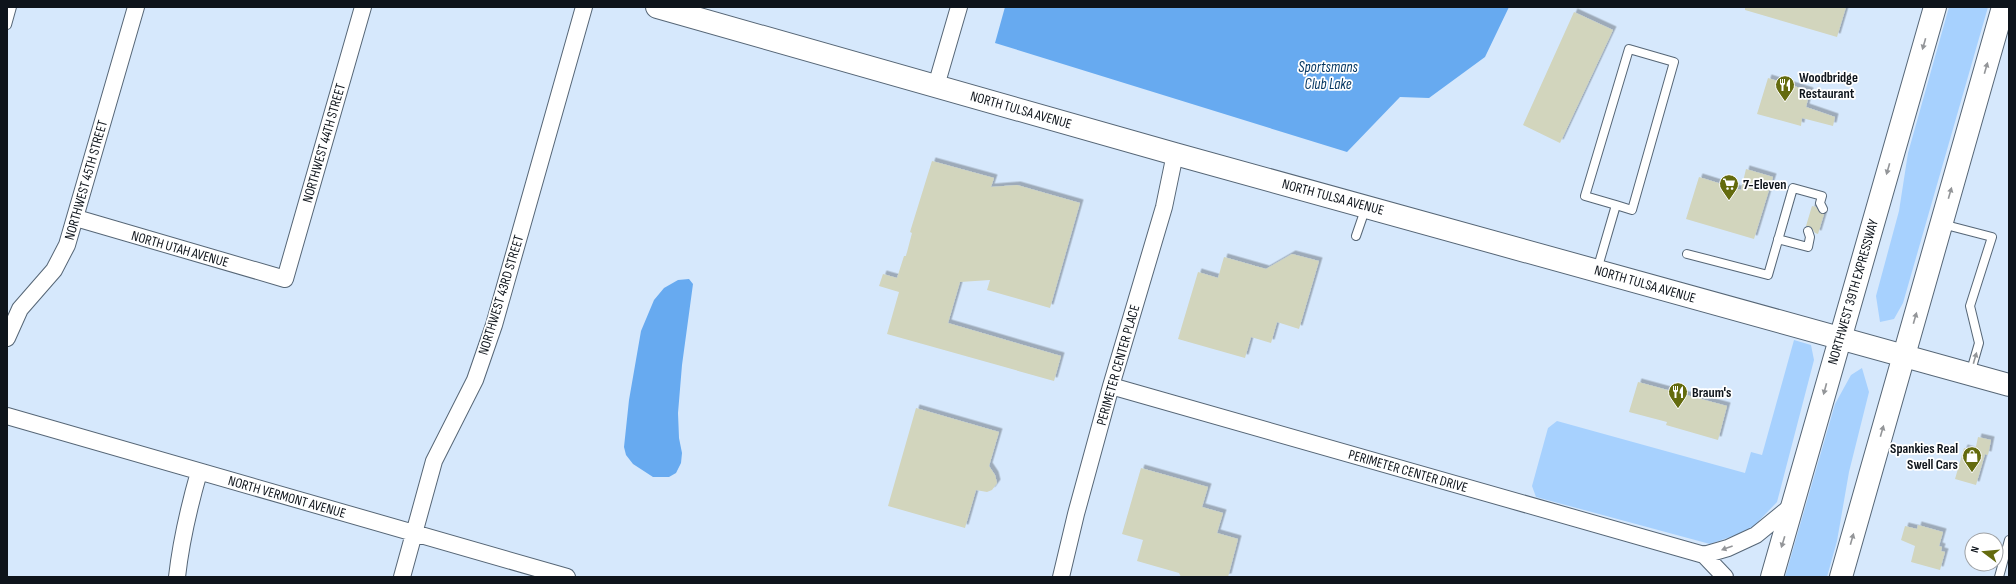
<svg xmlns="http://www.w3.org/2000/svg" width="2016" height="584" font-family="'Sofia Sans Condensed',sans-serif">
	<style>
		.green { fill: #a7d1fe }
		.water { fill: #67aaf0 }
		.building { fill: #d2d5bd; filter: url(#shadow) }
		.lines { fill: none; stroke-linecap: round; stroke-linejoin: round }
		.lane-casing { stroke: #566676; stroke-width: 10 }
		.street-casing { stroke: #566676; stroke-width: 18 }
		.secondary-casing { stroke: #566676; stroke-width: 24 }
		.highway-casing { stroke: #566676; stroke-width: 24 }
		.lane { stroke: #fff; stroke-width: 8 }
		.street { stroke: #fff; stroke-width: 16 }
		.secondary { stroke: #fff; stroke-width: 22 }
		.highway { stroke: #fff; stroke-width: 22 }
		.oneway { fill: #939598 }
		.labels { text-anchor: middle; dominant-baseline: central; stroke-width: 3.5; stroke-linejoin: round; paint-order: stroke }
		.poi-label { font-size: 14px; font-weight: bold; fill: #0e141b; stroke: #fff; text-anchor: start }
		.street-label { font-size: 14px; fill: #0e141b; stroke: #fff }
		.water-label { font-size: 15px; font-style: italic; fill: #00335f; stroke: #fff }
	</style>
	<defs>
		<filter id="shadow"><feDropShadow dx="3.5" dy="-3.5" stdDeviation="0" flood-color="#0004"/></filter>
	</defs>
	<rect width="100%" height="100%" fill="#d6e8fc"/>
	<path class="green" d="M 1949,7 L 1988,7 L 1903,303 L 1894,319 L 1880,322 L 1876,296 L 1899,211 L 1908,153 Z
		M 1794,340 L 1811,345 L 1814,360 L 1777,502 L 1750,530 L 1710,544 L 1536,497 L 1532,486 L 1548,428 L 1557,421 L 1745,473 L 1751,452 L 1762,455 Z
		M 1862,368 L 1869,392 L 1849,472 L 1837,541 L 1827,577 L 1785,577 L 1835,404 L 1851,375 Z"/>
	<path class="water" d="M 1005,7 L 1509,7 L 1485,57 L 1429,98 L 1400,97 L 1347,152 L 995,43 Z
		M 689,279 L 693,284 L 682,365 L 678,413 L 679,438 L 682,453 L 681,463 L 676,473 L 669,477 L 653,477 L 633,464 L 626,455 L 624,447 L 629,400 L 641,331 L 654,300 L 664,288 L 678,280 Z"/>
	<path class="building" d="M 1745,7 L 1846,7 L 1837,37 L 1745,10 Z
		M 1574,12 L 1613,30 L 1560,143 L 1523,125 Z
		M 1768,78 L 1810,91 L 1806,107 L 1835,117 L 1833,126 L 1802,118 L 1801,126 L 1757,114 Z
		M 932,161 L 994,178 L 991,187 L 1017,185 L 1080,203 L 1050,308 L 987,290 L 990,280 L 960,282 L 948,323 L 1061,356 L 1054,381 L 887,334 L 899,292 L 879,286 L 883,274 L 897,278 L 904,256 L 906,256 L 912,233 L 910,232 Z
		M 1746,169 L 1773,177 L 1754,239 L 1686,219 L 1699,177 L 1741,190 Z
		M 1812,206 L 1816,207 L 1820,213 L 1824,214 L 1818,234 L 1815,233 L 1811,227 L 1806,226 Z
		M 1292,254 L 1319,261 L 1299,329 L 1277,322 L 1271,343 L 1251,337 L 1245,358 L 1178,339 L 1198,272 L 1218,278 L 1224,257 L 1266,269 Z
		M 1638,382 L 1727,406 L 1718,440 L 1666,425 L 1667,422 L 1629,412 Z
		M 916,408 L 999,432 L 989,466 L 995,475 L 997,483 L 992,490 L 987,492 L 976,490 L 965,528 L 888,506 Z
		M 1978,437 L 1991,440 L 1988,455 L 1985,454 L 1976,485 L 1955,479 L 1964,448 L 1975,451 Z
		M 1141,468 L 1208,487 L 1202,507 L 1223,513 L 1217,533 L 1238,539 L 1228,577 L 1181,577 L 1179,573 L 1137,561 L 1143,540 L 1122,534 Z
		M 1918,525 L 1943,532 L 1939,546 L 1942,547 L 1941,551 L 1945,552 L 1940,570 L 1911,562 L 1915,546 L 1901,540 L 1905,526 L 1917,529 Z"/>
	<g class="lines">
		<g class="lane-casing">
			<path id="lane" d="M 7,25 L 12,7
				M 1942,224 L 1992,237 L 1970,306 L 1979,343 L 1970,374
				M 1356,236 L 1366,207
				M 1778,239 L 1808,247 L 1810,237 L 1808,231
				M 1687,254 L 1768,275 L 1793,188 L 1822,196 L 1820,203 L 1823,209
				M 1597,270 L 1616,205 L 1585,196 L 1629,49 L 1674,62 L 1632,210 L 1616,205
				M 1999,577 L 2009,540"/>
		</g>
		<g class="street-casing">
			<path id="street" d="M 936,86 L 959,7
				M 76,218 L 285,279 L 363,7
				M 7,338 L 20,309 L 54,270 L 67,245 L 136,7
				M 1111,386 L 1704,555 L 1725,577
				M 7,416 L 567,577
				M 1704,555 L 1728,548 L 1756,535 L 1794,504
				M 177,577 C 181,541 189,507 199,472
				M 402,577 L 434,461 L 475,380 L 494,325 L 584,7
				M 1061,577 L 1076,514 L 1111,386 L 1164,207 L 1175,154"/>
		</g>
		<g class="secondary-casing">
			<path id="secondary" d="M 657,7 L 1175,154 L 2009,385"/>
		</g>
		<g class="highway-casing">
			<path id="highway" d="M 1772,577 L 1935,7
				M 1841,577 L 2003,7"/>
		</g>
		<use href="#lane" class="lane"/>
		<use href="#street" class="street"/>
		<use href="#secondary" class="secondary"/>
		<use href="#highway" class="highway"/>
	</g>
	<defs><path id="oneway-solid" d="M-6-.8H1V-3.2L6.5 0L1 3.2V.8H-6Z"/></defs>
	<g class="oneway">
		<use href="#oneway-solid" transform="translate(1924 44) rotate(106)"/>
		<use href="#oneway-solid" transform="translate(1986 68) rotate(-74)"/>
		<use href="#oneway-solid" transform="translate(1888 169) rotate(106)"/>
		<use href="#oneway-solid" transform="translate(1950 193) rotate(-74)"/>
		<use href="#oneway-solid" transform="translate(1915 318) rotate(-74)"/>
		<use href="#oneway-solid" transform="translate(1975 358) rotate(-74)"/>
		<use href="#oneway-solid" transform="translate(1825 389) rotate(105)"/>
		<use href="#oneway-solid" transform="translate(1882 431) rotate(-74)"/>
		<use href="#oneway-solid" transform="translate(1852 539) rotate(-74)"/>
		<use href="#oneway-solid" transform="translate(1783 542) rotate(107)"/>
		<use href="#oneway-solid" transform="translate(1727 548) rotate(160)"/>
	</g>
	<defs>
		<g id="restaurant-pin" transform="scale(1)"><path d="M0 17L-7.5 6A9.5 9.5 0 1 1 7.5 6Z" fill="#646b0e" stroke="#fff"/><path d="M-5-6h1v4h1v-4h1v4h1v-4h1v5L-1.5 .5V6h-2V.5L-5-1ZM5-6V6H3V1.5H1.5Q1.5-4 5-6Z" fill="#fff"/></g>
		<g id="supermarket-pin" transform="scale(1)"><path d="M0 17L-7.5 6A9.5 9.5 0 1 1 7.5 6Z" fill="#646b0e" stroke="#fff"/><path d="M-6-5.5h2.5l.6 2H6L4.5 2H-2.5L-4.4-4H-6ZM-1.5 3.2a1.3 1.3 0 1 0 .1 0ZM3 3.2a1.3 1.3 0 1 0 .1 0Z" fill="#fff"/></g>
		<g id="shop-pin" transform="scale(1)"><path d="M0 17L-7.5 6A9.5 9.5 0 1 1 7.5 6Z" fill="#646b0e" stroke="#fff"/><path d="M-5-2.5h2.3a2.7 3.5 0 0 1 5.4 0H5L5.5 6h-11ZM-1.5-2.5h3a1.5 2.3 0 0 0-3 0Z" fill="#fff"/></g>
	</defs>
	<g fill-rule="evenodd">
		<use href="#restaurant-pin" x="1785" y="85"/>
		<use href="#supermarket-pin" x="1729" y="184"/>
		<use href="#restaurant-pin" x="1678" y="392"/>
		<use href="#shop-pin" x="1972" y="456"/>
	</g>
	<g class="labels">
		<g class="poi-label">
			<text x="1799" y="77">Woodbridge<tspan x="1799" dy="16">Restaurant</tspan></text>
			<text x="1743" y="184">7-Eleven</text>
			<text x="1692" y="392">Braum's</text>
			<text x="1958" y="448" text-anchor="end">Spankies Real<tspan x="1958" dy="16">Swell Cars</tspan></text>
		</g>
		<g class="street-label">
			<text transform="translate(1021 110) rotate(16)">NORTH TULSA AVENUE</text>
			<text transform="translate(324 143) rotate(-74)">NORTHWEST 44TH STREET</text>
			<text transform="translate(86 180) rotate(-74)">NORTHWEST 45TH STREET</text>
			<text transform="translate(1333 197) rotate(15)">NORTH TULSA AVENUE</text>
			<text transform="translate(180 249) rotate(16)">NORTH UTAH AVENUE</text>
			<text transform="translate(1645 284) rotate(16)">NORTH TULSA AVENUE</text>
			<text transform="translate(1853 292) rotate(-74)">NORTHWEST 39TH EXPRESSWAY</text>
			<text transform="translate(501 295) rotate(-73)">NORTHWEST 43RD STREET</text>
			<text transform="translate(1118 365) rotate(-74)">PERIMETER CENTER PLACE</text>
			<text transform="translate(1408 471) rotate(16)">PERIMETER CENTER DRIVE</text>
			<text transform="translate(287 497) rotate(16)">NORTH VERMONT AVENUE</text>
		</g>
		<g class="water-label">
			<text x="1328" y="67">Sportsmans<tspan x="1328" dy="17">Club Lake</tspan></text>
		</g>
	</g>
	<rect width="2016" height="584" fill="none" stroke="#0e141b" stroke-width="16"/>
	<g transform="translate(1984 552) rotate(286)"><circle r="19" fill="#ffffff" stroke="#9fa1a4"/>
	<path d="M0-3L7 15L0 10L-7 15Z" fill="#646b0e"/>
	<text y="-6" font-size="11" font-weight="bold" text-anchor="middle" fill="#0e141b">N</text>
	</g>
</svg>
